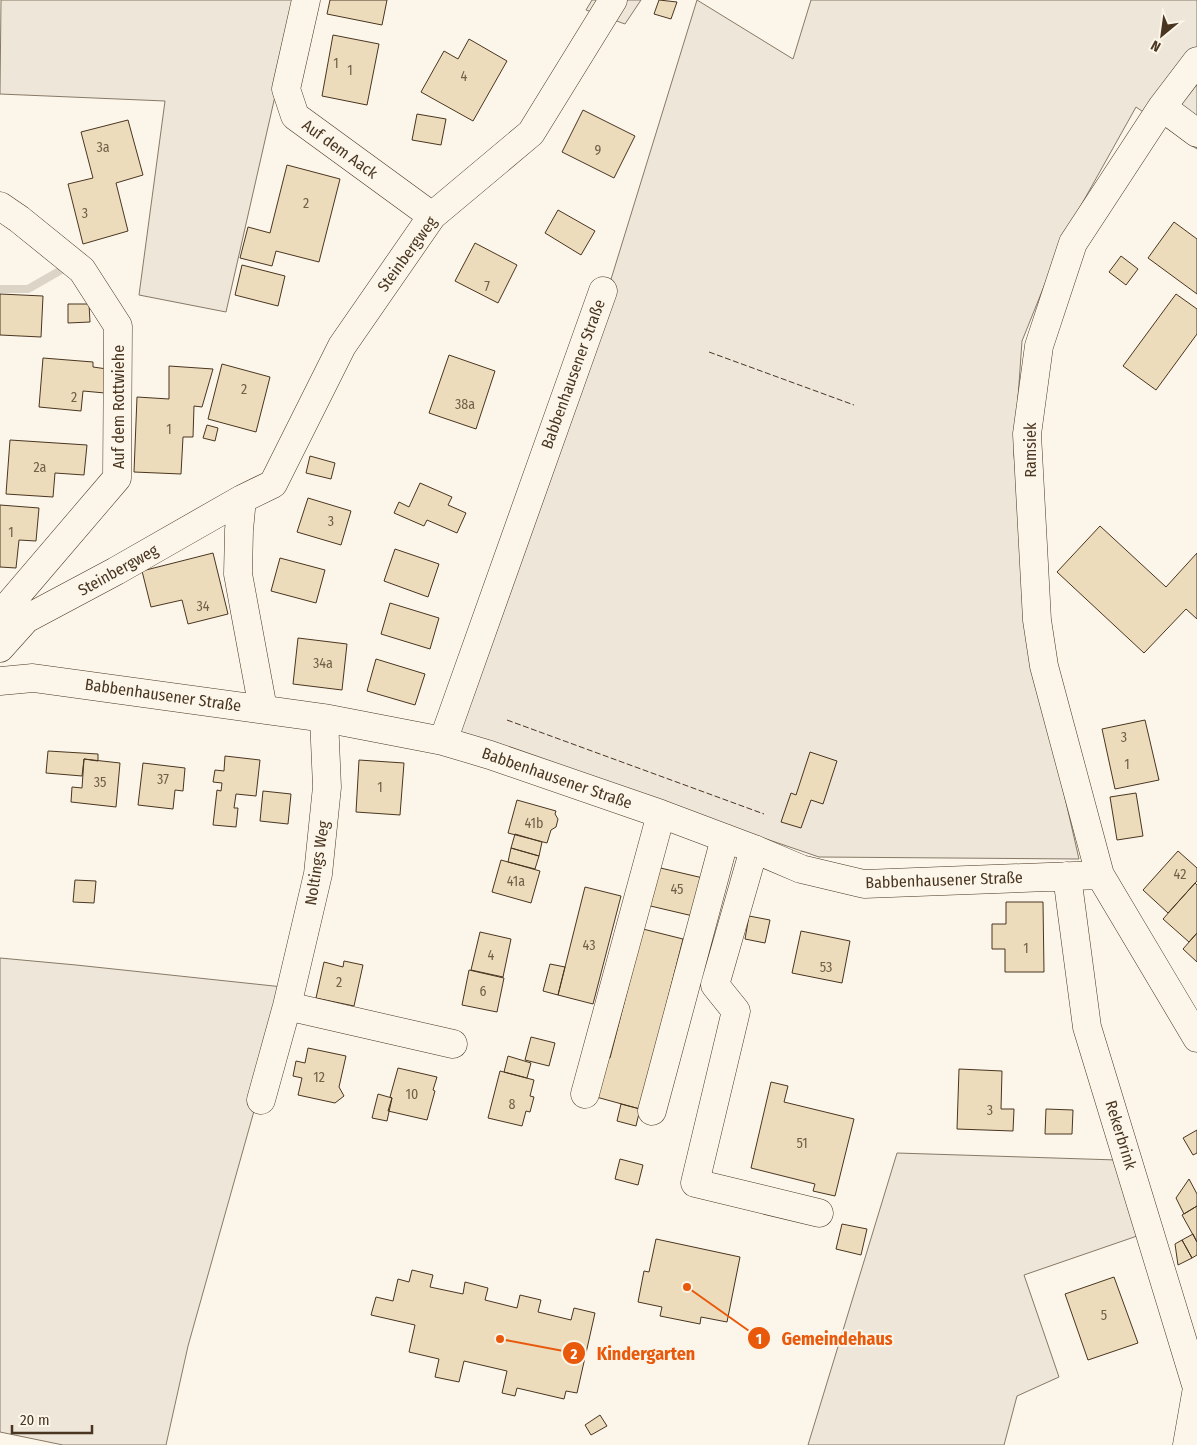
<svg xmlns="http://www.w3.org/2000/svg" width="1197" height="1445" font-family="'Fira Sans Condensed',sans-serif">
	<style>
		.green { fill: #ede6d9; stroke: #887966 }
		.lines { fill: none; stroke-linecap: round; stroke-linejoin: round }
		.stream { stroke: #dcd4c6; stroke-width: 8 }
		.building { fill: #ecdcbc; stroke: #4a3520 }
		.minor-casing { stroke: #4a3520; stroke-width: 29 }
		.minor { stroke: #fbf6e9; stroke-width: 28 }
		.fence { stroke: #4a3520; stroke-width: 1; stroke-dasharray: 6 2.5; stroke-linecap: butt }
		.labels { text-anchor: middle; dominant-baseline: central; stroke-width: 4; stroke-linejoin: round; paint-order: stroke }
		.number-label { font-size: 14px; fill: #725f47 }
		.street-label { font-size: 16px; fill: #4a3520; stroke: #fbf6e9 }
		.leader { fill: none; stroke: #e8590c; stroke-width: 2 }
		.callout-dot { fill: #e8590c; stroke: #fbf6e9; stroke-width: 2 }
		.mark-label { font-size: 15px; text-anchor: middle; font-weight: bold; fill: #fff }
		.callout-label { font-size: 18px; text-anchor: middle; font-weight: bold; fill: #e8590c; stroke: #fbf6e9; stroke-width: 4; stroke-linejoin: round; paint-order: stroke }
	</style>
	<rect width="100%" height="100%" fill="#fbf6e9"/>
	<path class="green" d="M 1,0 L 317,0 L 278,83 L 226,312 L 139,295 L 165,101 L 0,94 Z
		M 592,0 L 641,0 L 625,24 L 586,10 Z
		M 697,0 L 793,59 L 811,0 L 1197,0 L 1197,149 L 1136,107 L 1065,234 L 1022,341 L 1014,455 L 1036,671 L 1079,859 L 819,857 L 459,734 L 596,328 Z
		M 0,958 L 76,965 L 283,987 L 254,1111 L 188,1346 L 166,1445 L 63,1445 L 0,1432 Z
		M 897,1153 L 1117,1160 L 1140,1235 L 1024,1275 L 1059,1377 L 1017,1396 L 1004,1445 L 808,1445 Z"/>
	<g class="lines">
		<path class="stream" d="M 0,289 L 28,289 L 63,269"/>
	</g>
	<path class="building" d="M 330,0 L 387,0 L 382,25 L 327,14 Z
		M 659,0 L 677,2 L 671,19 L 654,14 Z
		M 333,35 L 379,44 L 367,105 L 322,96 Z
		M 469,39 L 507,61 L 473,121 L 421,92 L 444,51 L 458,59 Z
		M 583,110 L 635,136 L 614,178 L 562,152 Z
		M 417,114 L 446,119 L 441,145 L 412,140 Z
		M 128,120 L 143,175 L 116,183 L 128,231 L 83,244 L 68,184 L 93,178 L 81,132 Z
		M 287,165 L 340,179 L 319,262 L 276,251 L 272,266 L 240,258 L 248,227 L 270,233 Z
		M 558,210 L 595,231 L 581,255 L 545,233 Z
		M 1174,222 L 1197,239 L 1197,294 L 1148,258 Z
		M 475,243 L 517,265 L 498,303 L 455,281 Z
		M 1121,256 L 1138,269 L 1126,285 L 1109,272 Z
		M 242,265 L 285,276 L 278,306 L 235,295 Z
		M 0,294 L 43,296 L 41,337 L 0,335 Z
		M 1176,294 L 1197,309 L 1197,334 L 1156,390 L 1123,366 Z
		M 68,304 L 89,304 L 90,322 L 68,323 Z
		M 449,355 L 495,371 L 476,429 L 429,413 Z
		M 43,358 L 93,362 L 93,367 L 107,369 L 105,393 L 83,391 L 81,411 L 39,407 Z
		M 222,364 L 270,377 L 256,432 L 208,419 Z
		M 169,366 L 213,369 L 202,407 L 194,406 L 193,437 L 183,437 L 181,474 L 134,472 L 137,397 L 169,399 Z
		M 207,425 L 218,428 L 215,441 L 203,438 Z
		M 10,440 L 87,445 L 84,475 L 55,473 L 53,497 L 6,494 Z
		M 310,456 L 335,463 L 331,479 L 306,473 Z
		M 420,483 L 452,497 L 448,505 L 466,513 L 457,533 L 427,520 L 424,526 L 394,513 L 399,502 L 409,507 Z
		M 308,498 L 351,511 L 341,545 L 297,532 Z
		M 0,505 L 39,508 L 36,541 L 19,540 L 16,568 L 0,567 Z
		M 1100,526 L 1166,587 L 1197,553 L 1197,619 L 1186,609 L 1144,653 L 1057,572 Z
		M 395,549 L 439,564 L 428,597 L 384,581 Z
		M 213,553 L 228,614 L 188,624 L 182,600 L 151,607 L 142,571 Z
		M 280,558 L 325,570 L 316,603 L 271,591 Z
		M 390,603 L 439,618 L 430,649 L 381,634 Z
		M 298,638 L 347,644 L 342,690 L 293,684 Z
		M 376,659 L 425,674 L 415,705 L 367,691 Z
		M 1145,720 L 1159,780 L 1115,789 L 1102,729 Z
		M 48,751 L 98,754 L 98,761 L 84,759 L 82,776 L 46,773 Z
		M 810,752 L 837,761 L 823,804 L 811,800 L 801,828 L 781,822 L 791,793 L 796,795 Z
		M 225,756 L 260,760 L 256,796 L 236,794 L 234,808 L 238,808 L 236,827 L 213,825 L 217,790 L 221,791 L 222,783 L 213,782 L 215,770 L 224,771 Z
		M 84,759 L 120,763 L 116,807 L 71,802 L 72,787 L 82,788 Z
		M 359,760 L 404,763 L 400,815 L 356,812 Z
		M 143,763 L 185,768 L 183,791 L 175,790 L 173,809 L 138,805 Z
		M 263,791 L 291,794 L 288,824 L 260,821 Z
		M 1136,793 L 1143,836 L 1117,840 L 1110,797 Z
		M 517,800 L 556,811 L 555,814 L 558,819 L 556,827 L 551,830 L 547,843 L 508,833 Z
		M 515,834 L 542,842 L 539,856 L 511,848 Z
		M 511,848 L 539,856 L 535,869 L 508,862 Z
		M 1178,851 L 1197,868 L 1197,881 L 1168,913 L 1143,890 Z
		M 501,860 L 540,871 L 531,903 L 492,892 Z
		M 652,866 L 703,878 L 693,916 L 642,904 Z
		M 75,880 L 96,881 L 94,903 L 73,902 Z
		M 1195,883 L 1197,885 L 1197,933 L 1189,942 L 1163,919 Z
		M 585,887 L 621,896 L 593,1004 L 558,995 Z
		M 1006,902 L 1043,902 L 1044,972 L 1005,972 L 1005,949 L 992,949 L 992,924 L 1006,924 Z
		M 749,916 L 770,920 L 765,943 L 745,939 Z
		M 643,929 L 683,939 L 640,1109 L 589,1095 L 599,1055 L 610,1058 Z
		M 801,931 L 850,941 L 842,983 L 792,973 Z
		M 480,932 L 511,939 L 503,977 L 471,970 Z
		M 1197,933 L 1197,962 L 1183,949 Z
		M 344,961 L 363,965 L 354,1006 L 316,998 L 324,962 L 343,967 Z
		M 550,964 L 565,967 L 558,995 L 543,991 Z
		M 469,970 L 504,978 L 497,1012 L 462,1005 Z
		M 531,1037 L 555,1043 L 549,1066 L 525,1060 Z
		M 308,1048 L 346,1056 L 339,1087 L 344,1096 L 335,1103 L 298,1095 L 302,1078 L 293,1076 L 296,1061 L 305,1063 Z
		M 508,1056 L 531,1063 L 527,1078 L 504,1072 Z
		M 398,1068 L 437,1077 L 433,1090 L 435,1091 L 427,1120 L 388,1111 L 392,1098 L 390,1097 Z
		M 959,1069 L 1002,1071 L 1001,1109 L 1014,1109 L 1013,1131 L 957,1129 Z
		M 500,1071 L 534,1080 L 530,1096 L 534,1097 L 530,1112 L 526,1111 L 522,1126 L 488,1118 Z
		M 771,1082 L 788,1086 L 784,1102 L 854,1119 L 835,1196 L 813,1191 L 815,1184 L 751,1168 Z
		M 378,1094 L 392,1098 L 387,1121 L 372,1118 Z
		M 621,1104 L 640,1109 L 636,1126 L 617,1121 Z
		M 1046,1109 L 1073,1110 L 1072,1134 L 1045,1134 Z
		M 1197,1130 L 1197,1153 L 1193,1155 L 1183,1138 Z
		M 620,1159 L 643,1165 L 638,1185 L 615,1179 Z
		M 1189,1179 L 1197,1194 L 1197,1206 L 1184,1214 L 1176,1198 Z
		M 1197,1206 L 1197,1242 L 1182,1215 Z
		M 842,1224 L 867,1229 L 861,1255 L 836,1249 Z
		M 1193,1234 L 1197,1242 L 1197,1255 L 1192,1258 L 1182,1240 Z
		M 656,1239 L 740,1257 L 727,1322 L 701,1317 L 700,1324 L 660,1316 L 662,1307 L 638,1302 L 644,1271 L 649,1272 Z
		M 1182,1240 L 1192,1258 L 1178,1265 L 1175,1244 Z
		M 412,1270 L 433,1275 L 430,1287 L 463,1294 L 465,1282 L 488,1288 L 485,1300 L 517,1308 L 520,1295 L 541,1300 L 538,1312 L 571,1320 L 574,1308 L 595,1313 L 577,1393 L 566,1391 L 564,1399 L 517,1388 L 515,1396 L 502,1393 L 507,1371 L 464,1361 L 459,1382 L 435,1377 L 439,1359 L 409,1352 L 415,1325 L 371,1315 L 376,1297 L 393,1301 L 398,1279 L 409,1282 Z
		M 1114,1277 L 1138,1343 L 1088,1360 L 1065,1294 Z
		M 600,1415 L 607,1426 L 591,1435 L 585,1425 Z"/>
	<g class="lines">
		<g class="minor-casing">
			<path id="minor" d="M 306,0 L 286,89 L 295,116 L 432,216
				M 1197,61 L 1162,107 L 1073,243 L 1039,346 L 1027,434 L 1037,620 L 1044,666 L 1100,875 L 1197,1038
				M 1162,107 L 1197,133
				M 0,206 L 19,219 L 82,270 L 118,326 L 117,478 L 0,615
				M 0,648 L 26,619 L 116,571 L 242,499
				M 0,681 L 33,678 L 324,718 L 443,741 L 490,755 L 661,814 L 754,849 L 801,869 L 864,884 L 1100,875
				M 263,709 L 238,574 L 239,530 L 242,499 L 273,484 L 342,346 L 432,216 L 531,133 L 613,0
				M 443,741 L 603,291
				M 754,849 L 715,985 L 736,1011 L 695,1183 L 819,1213
				M 1067,876 L 1087,1027 L 1197,1388
				M 287,1006 L 453,1044
				M 585,1094 L 661,814
				M 261,1100 L 287,1006 L 318,874 L 327,787 L 324,718
				M 652,1111 L 725,838
				M 1187,1445 L 1197,1388"/>
		</g>
		<use href="#minor" class="minor"/>
		<path class="fence" d="M 709,352 L 854,405
			M 507,720 L 764,814"/>
	</g>
	<g class="labels">
		<g class="number-label">
			<text x="336" y="63">1</text>
			<text x="350" y="70">1</text>
			<text x="464" y="76">4</text>
			<text x="103" y="147">3a</text>
			<text x="598" y="150">9</text>
			<text x="306" y="203">2</text>
			<text x="85" y="213">3</text>
			<text x="487" y="286">7</text>
			<text x="244" y="389">2</text>
			<text x="74" y="397">2</text>
			<text x="465" y="404">38a</text>
			<text x="169" y="429">1</text>
			<text x="40" y="467">2a</text>
			<text x="331" y="521">3</text>
			<text x="11" y="532">1</text>
			<text x="203" y="606">34</text>
			<text x="323" y="663">34a</text>
			<text x="1124" y="737">3</text>
			<text x="1127" y="764">1</text>
			<text x="163" y="779">37</text>
			<text x="100" y="782">35</text>
			<text x="380" y="787">1</text>
			<text x="534" y="823">41b</text>
			<text x="1180" y="874">42</text>
			<text x="516" y="881">41a</text>
			<text x="677" y="889">45</text>
			<text x="589" y="945">43</text>
			<text x="1026" y="948">1</text>
			<text x="491" y="955">4</text>
			<text x="826" y="967">53</text>
			<text x="339" y="982">2</text>
			<text x="483" y="991">6</text>
			<text x="319" y="1077">12</text>
			<text x="412" y="1094">10</text>
			<text x="512" y="1104">8</text>
			<text x="990" y="1110">3</text>
			<text x="802" y="1143">51</text>
			<text x="1104" y="1315">5</text>
		</g>
		<g class="street-label">
			<text transform="translate(340 149) rotate(36)">Auf dem Aack</text>
			<text transform="translate(407 254) rotate(-54)">Steinbergweg</text>
			<text transform="translate(573 374) rotate(-70)">Babbenhausener Straße</text>
			<text transform="translate(118 407) rotate(-90)">Auf dem Rottwiehe</text>
			<text transform="translate(1030 450) rotate(-90)">Ramsiek</text>
			<text transform="translate(118 570) rotate(-29)">Steinbergweg</text>
			<text transform="translate(163 695) rotate(8)">Babbenhausener Straße</text>
			<text transform="translate(557 778) rotate(19)">Babbenhausener Straße</text>
			<text transform="translate(317 863) rotate(-81)">Noltings Weg</text>
			<text transform="translate(944 880) rotate(-2)">Babbenhausener Straße</text>
			<text transform="translate(1121 1135) rotate(73)">Rekerbrink</text>
		</g>
	</g>
	<path class="leader" d="M687 1287L759 1338M500 1339L574 1353"/>
	<g class="callout-dot">
		<circle cx="687" cy="1287" r="5"/>
		<circle cx="500" cy="1339" r="5"/>
		<circle cx="759" cy="1338" r="12"/>
		<circle cx="574" cy="1353" r="12"/>
	</g>
	<g class="mark-label">
		<text x="759" y="1344">1</text>
		<text x="574" y="1359">2</text>
	</g>
	<g class="callout-label">
		<text x="837" y="1345">Gemeindehaus</text>
		<text x="646" y="1360">Kindergarten</text>
	</g>
	<g transform="translate(1162 35) rotate(209)" stroke="#fbf6e9" stroke-width="4" paint-order="stroke">
	<path d="M0-4L9 19L0 12L-9 19Z" fill="#4a3520"/>
	<text y="-8" font-size="14" font-weight="bold" text-anchor="middle" fill="#4a3520">N</text>
	</g>
	<path d="M12 1425v8h80v-8" fill="none" stroke="#4a3520" stroke-width="2.5"/>
	<text x="20" y="1425" font-size="15" fill="#4a3520" stroke="#fbf6e9" stroke-width="4" paint-order="stroke">20 m</text>
</svg>
